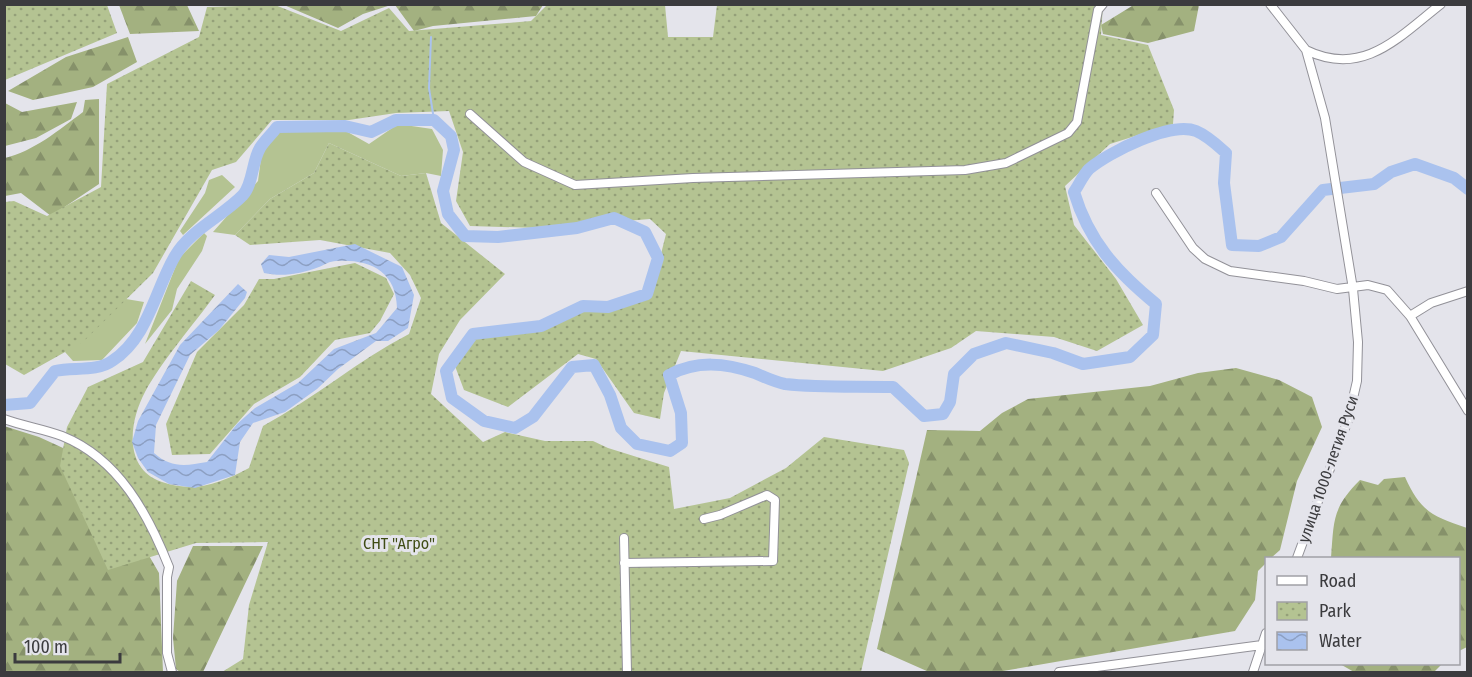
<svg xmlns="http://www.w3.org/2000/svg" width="1472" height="677" font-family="'Fira Sans Condensed',sans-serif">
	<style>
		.grass { fill: #b4c392 }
		.forest { fill: url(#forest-firs) }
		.park { fill: url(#park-dots) }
		.water { fill: url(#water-waves) }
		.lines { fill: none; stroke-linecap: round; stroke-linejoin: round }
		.stream { stroke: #aac2ee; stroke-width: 2 }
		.river { stroke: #aac2ee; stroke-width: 12 }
		.minor-casing { stroke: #929198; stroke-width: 10 }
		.minor { stroke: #fff; stroke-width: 8 }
		.labels { text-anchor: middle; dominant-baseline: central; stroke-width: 6; stroke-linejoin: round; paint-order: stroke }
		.street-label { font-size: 16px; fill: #3b3b3e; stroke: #e4e4eb }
		.park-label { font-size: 16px; fill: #3f4c15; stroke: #e4e4eb }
	</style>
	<defs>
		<pattern id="forest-firs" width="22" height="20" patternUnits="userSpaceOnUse" patternTransform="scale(1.5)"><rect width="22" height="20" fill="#a3b180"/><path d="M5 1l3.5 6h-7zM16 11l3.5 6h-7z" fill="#86916a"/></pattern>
		<pattern id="park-dots" width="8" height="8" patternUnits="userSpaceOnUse" patternTransform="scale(1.5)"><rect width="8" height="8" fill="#b4c392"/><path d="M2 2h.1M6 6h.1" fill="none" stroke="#94a079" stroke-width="1.8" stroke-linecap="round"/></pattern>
		<pattern id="water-waves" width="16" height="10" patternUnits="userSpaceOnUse" patternTransform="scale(1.5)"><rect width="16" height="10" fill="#aac2ee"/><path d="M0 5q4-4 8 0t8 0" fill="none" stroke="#8c9fc2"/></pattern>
	</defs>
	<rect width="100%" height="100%" fill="#e4e4eb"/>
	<path class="grass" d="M 398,124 L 432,129 L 443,150 L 441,176 L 426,173 L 401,176 L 329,143 L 314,173 L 270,199 L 235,235 L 213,232 L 258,181 L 262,151 L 280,131 L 344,130 L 369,144 Z
		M 222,175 L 235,187 L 183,235 L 180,231 L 205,193 L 209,180 Z
		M 204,233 L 207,236 L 202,251 L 177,289 L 172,310 L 145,344 L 179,258 Z
		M 126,299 L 144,302 L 137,323 L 102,360 L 73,361 L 65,352 Z"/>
	<path class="forest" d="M 119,5 L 200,5 L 187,5 L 199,31 L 130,34 Z
		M 284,5 L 284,4 L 391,5 L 363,14 L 338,28 Z
		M 395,5 L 543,5 L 536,16 L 433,26 L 414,31 Z
		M 1199,5 L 1194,31 L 1148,43 L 1103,34 L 1101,25 L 1132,6 Z
		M 128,37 L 137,62 L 93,87 L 33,100 L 8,91 L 66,57 Z
		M 99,99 L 99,184 L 51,216 L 21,193 L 5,196 L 5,158 C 34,151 59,130 83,112 L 85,100 Z
		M 77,102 L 71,119 L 36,138 L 5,146 L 5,103 L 22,112 Z
		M 1236,368 L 1279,380 L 1312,397 L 1322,427 L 1297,481 L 1280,550 L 1271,558 L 1266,558 L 1266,563 L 1258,571 L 1255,600 L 1235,631 L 997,672 L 929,672 L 877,649 L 927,430 L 980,431 L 1002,413 L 1028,399 L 1150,386 L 1198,373 Z
		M 4,426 L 39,437 L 74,453 L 144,547 L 159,573 L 163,672 L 5,672 Z
		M 1405,477 C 1421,512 1432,516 1467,528 L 1467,647 L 1459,651 L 1458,558 L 1331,558 C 1334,520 1332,508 1360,480 L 1378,485 L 1384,479 Z
		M 193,546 L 263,546 L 203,672 L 180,672 L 176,669 L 173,638 L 177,581 Z
		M 1340,664 L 1442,664 L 1434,672 L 1354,672 Z"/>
	<path class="park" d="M 5,4 L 107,5 L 117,33 L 5,80 Z
		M 275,5 L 341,31 L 389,8 L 409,31 L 531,21 L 547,5 L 665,5 L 668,37 L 713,37 L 717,5 L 1103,5 L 1101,35 L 1148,45 L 1174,110 L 1173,124 L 1110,144 L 1065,186 L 1074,225 L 1116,279 L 1143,325 L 1097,351 L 1054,337 L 976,331 L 951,348 L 883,371 L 681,351 L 664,393 L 660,419 L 634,413 L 596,359 L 578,354 L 508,407 L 464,390 L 455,366 L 473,339 L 513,332 L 578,309 L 650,298 L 666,234 L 650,219 L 538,228 L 470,226 L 456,201 L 463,152 L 449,111 L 396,113 L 349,120 L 272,120 L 236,162 L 212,170 L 153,273 L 83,342 L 24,375 L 5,364 L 5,202 L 14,201 L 47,216 L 101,187 L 107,84 L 199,37 L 207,7 Z
		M 329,143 L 401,176 L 426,173 L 441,223 L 505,274 L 460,320 L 439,354 L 431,394 L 483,442 L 505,432 L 545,441 L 593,441 L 608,448 L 669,467 L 674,509 L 730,498 L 786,468 L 824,437 L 904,450 L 909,463 L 861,672 L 222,672 L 243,659 L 249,605 L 268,542 L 196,543 L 108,570 L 60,466 L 67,427 L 88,387 L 143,362 L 191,281 L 215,295 C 194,324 161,362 145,392 C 129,422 123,469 162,482 C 195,493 219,484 249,468 L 263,426 C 315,398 357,361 409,334 L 421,298 L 410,275 L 390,253 L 320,240 L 250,245 L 235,235 L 270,199 L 314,173 Z
		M 355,263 L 386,278 L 394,294 L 380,321 L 370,333 L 335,340 L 300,377 L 254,404 L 210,454 L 172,455 L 166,424 L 197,352 L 244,305 L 259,279 L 274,279 Z"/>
	<path class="water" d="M 355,244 L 402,267 L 414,295 L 408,328 L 388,341 L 376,341 L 338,369 L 317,389 L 285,412 L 253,423 L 240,442 L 235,475 L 195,488 L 169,484 L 148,472 L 138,458 L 132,442 L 138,421 L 180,345 L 238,284 L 247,292 L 245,298 L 219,330 L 190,355 L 156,425 L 154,453 C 171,468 185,466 207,462 L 237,424 L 255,408 L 298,383 L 334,349 L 376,333 L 397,308 C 396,271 370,259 336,261 C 330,261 324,265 319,267 C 301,274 282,277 264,273 L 261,264 L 269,255 L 289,257 Z"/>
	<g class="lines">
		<path class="stream" d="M 431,37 L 429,88 L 434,120"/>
		<path class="river" d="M 4,405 L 30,403 L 55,371 C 73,367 97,372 112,361 C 148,338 155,290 175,256 C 190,230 223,216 243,195 C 253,184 252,161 260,148 C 264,141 272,134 277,127 L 345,126 L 371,132 L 396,120 L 434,120 L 451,136 L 454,150 L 443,191 L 448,214 L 465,236 L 498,237 L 577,228 L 614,218 L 645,232 L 658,258 L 647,294 L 608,307 L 583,306 L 541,326 L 473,334 L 446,371 L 452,398 L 484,421 L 515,428 L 533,417 L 572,367 L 594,365 L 610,395 L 621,428 L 637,444 L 670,451 L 682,443 L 681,413 L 669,375 C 697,360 725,363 755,373 C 764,377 775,382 785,384 C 821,388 857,386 893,387 L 924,416 L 943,414 L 950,402 L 954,374 L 974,354 L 1006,343 L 1053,353 L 1083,364 L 1130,357 L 1153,335 L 1156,304 C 1117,272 1089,242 1074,192 C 1079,185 1083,175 1089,169 C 1109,152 1171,121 1196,131 C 1208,136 1217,145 1226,153 L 1224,183 L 1232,245 L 1259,246 L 1281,237 L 1323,190 L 1374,184 L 1391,172 L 1415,164 L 1454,178 L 1468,189"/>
		<g class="minor-casing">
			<path id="minor" d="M 1270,4 L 1306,50 L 1325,118 L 1353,289 L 1358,342 L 1357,381 L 1348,420 L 1297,558
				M 1306,50 C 1363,78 1399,37 1441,4
				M 470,114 L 524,162 L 575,185 L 693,178 L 965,170 L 1006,163 L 1068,133 L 1077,122 L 1098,10 L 1103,4
				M 1156,193 L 1193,248 L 1205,259 L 1230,271 L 1304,281 L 1337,289 L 1368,285 L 1387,290 L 1410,316 L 1468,411
				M 1410,316 L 1431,303 L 1468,291
				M 4,419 C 23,426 44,429 62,436 C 119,459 148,514 169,567 L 167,577 L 167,653 L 172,672
				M 624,538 L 627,672
				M 624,563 L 773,561 L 775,500 L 767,495 L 720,515 L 704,519
				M 1059,672 L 1262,645
				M 1253,672 L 1266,633"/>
		</g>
		<use href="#minor" class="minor"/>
	</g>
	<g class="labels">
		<g class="street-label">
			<text transform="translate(1328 469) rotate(-71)">улица 1000-летия Руси</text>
		</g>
		<g class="park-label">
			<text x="399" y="543">СНТ "Агро"</text>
		</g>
	</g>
	<rect width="1472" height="677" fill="none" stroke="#3b3b3e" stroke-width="12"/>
	<rect x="1265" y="557" width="195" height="108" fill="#e4e4eb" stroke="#a0a0a6" stroke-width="1.5"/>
	<rect x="1277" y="576" width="30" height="9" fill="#ffffff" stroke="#a0a0a6" stroke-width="1.5"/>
	<text x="1319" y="587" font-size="18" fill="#3b3b3e">Road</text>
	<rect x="1277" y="602" width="30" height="18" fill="url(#park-dots)" stroke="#a0a0a6" stroke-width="1.5"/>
	<text x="1319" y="617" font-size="18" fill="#3b3b3e">Park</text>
	<rect x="1277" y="632" width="30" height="18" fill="url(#water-waves)" stroke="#a0a0a6" stroke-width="1.5"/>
	<text x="1319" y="647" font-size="18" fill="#3b3b3e">Water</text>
	<path d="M15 653v9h105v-9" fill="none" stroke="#3b3b3e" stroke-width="3"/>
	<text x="24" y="653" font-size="18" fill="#3b3b3e" stroke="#e4e4eb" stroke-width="4.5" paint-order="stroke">100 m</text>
</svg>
